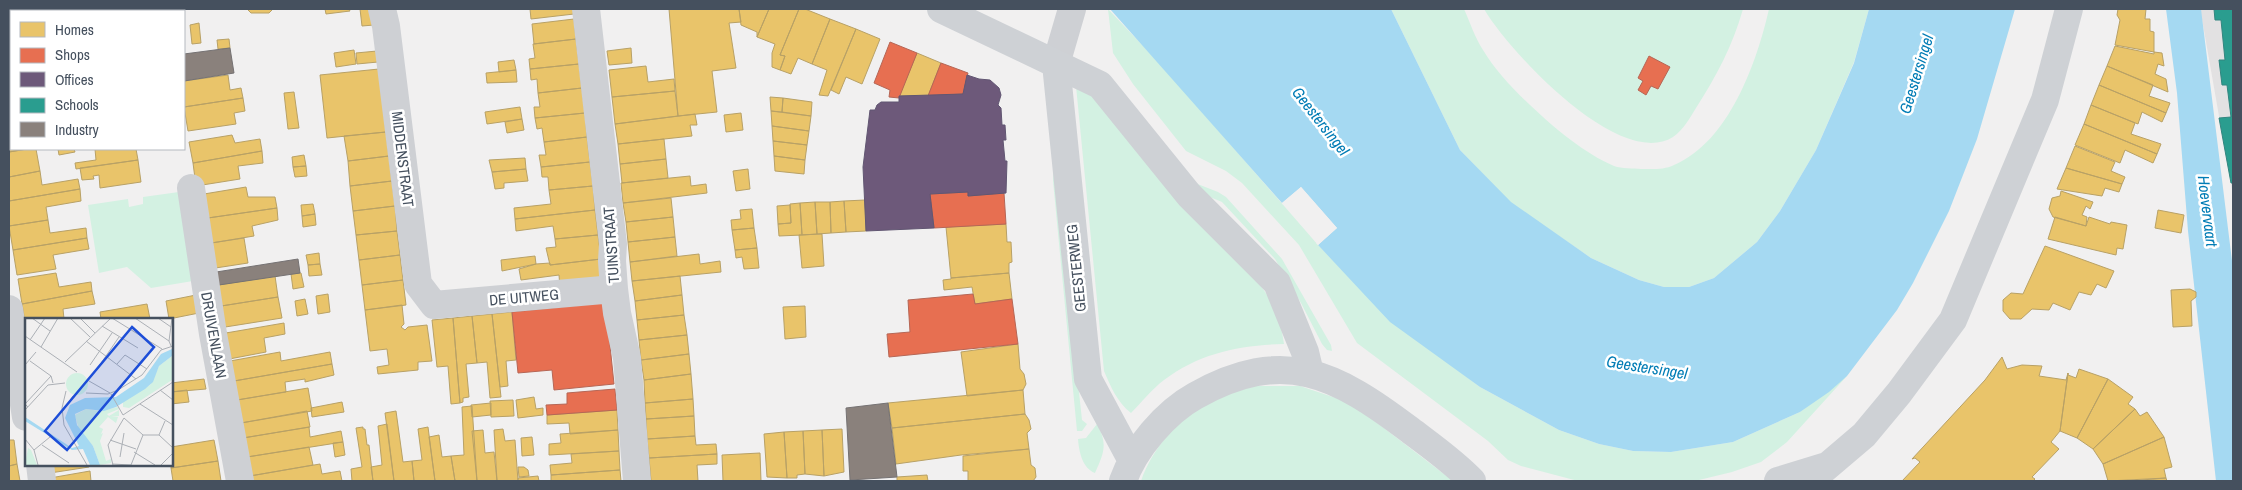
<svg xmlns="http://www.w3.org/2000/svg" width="2242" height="490" font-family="'Archivo Narrow',sans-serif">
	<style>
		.education { fill: #e2e1e2 }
		.green { fill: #d3f1e2 }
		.water { fill: #a5d9f2 }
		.pier { fill: #f1f0f0 }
		.homes { fill: #e9c46a; stroke: #b8a166 }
		.shops { fill: #e76f51; stroke: #b66655 }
		.offices { fill: #6d597a; stroke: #615672 }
		.schools { fill: #2a9d8f; stroke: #328680 }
		.industry { fill: #8a817c; stroke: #757273 }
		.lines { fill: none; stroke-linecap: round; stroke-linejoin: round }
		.minor { stroke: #ced0d4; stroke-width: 28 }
		.secondary { stroke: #ced1d5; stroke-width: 28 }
		.labels { text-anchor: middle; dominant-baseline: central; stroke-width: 5; stroke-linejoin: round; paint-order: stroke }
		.street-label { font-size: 15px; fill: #45505e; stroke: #fff }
		.water-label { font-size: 16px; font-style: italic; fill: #017cb5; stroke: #fff }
		.inset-road { fill: none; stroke: #acb0b6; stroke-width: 1 }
		.view { fill: #1d4ed8; fill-opacity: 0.15; stroke: #1d4ed8; stroke-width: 2.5 }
		.inset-edge { fill: none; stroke: #45505e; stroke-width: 2.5 }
	</style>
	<rect width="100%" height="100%" fill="#f1f0f0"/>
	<path class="education" d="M 2200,9 L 2233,9 L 2233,196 L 2202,19 Z"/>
	<path class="green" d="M 1108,9 L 1164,68 L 1318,245 L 1360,289 L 1438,355 L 1480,387 L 1559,430 L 1599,444 L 1633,451 L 1671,452 L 1733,442 L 1800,412 L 1847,376 L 1787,442 L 1761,462 L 1732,472 L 1699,480 L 1578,481 L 1521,466 L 1508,460 L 1488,441 L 1357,343 L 1299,245 L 1242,183 L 1226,171 L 1186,151 L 1133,84 L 1113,53 Z
		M 1391,9 L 1464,9 C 1470,22 1475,38 1483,50 C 1499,77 1528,104 1552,125 C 1571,141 1591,156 1614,166 C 1622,169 1633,168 1641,169 C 1652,169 1664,170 1674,165 C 1729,142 1757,62 1769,9 L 1869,9 L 1854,62 L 1816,150 L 1780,211 L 1757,242 L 1714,278 L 1689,287 L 1664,287 L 1639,280 L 1591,258 L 1511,203 L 1460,150 Z
		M 1484,9 L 1743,9 C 1733,45 1716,77 1696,108 C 1690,118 1683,130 1673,137 C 1619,171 1508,50 1484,9 Z
		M 1081,82 L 1261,286 C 1276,308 1280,317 1284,344 C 1240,345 1200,353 1164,380 C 1152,389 1142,402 1131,413 C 1117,402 1111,387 1104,371 L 1076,86 Z
		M 1054,160 L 1082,420 L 1087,424 L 1082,431 L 1077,431 L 1053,181 Z
		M 1195,183 L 1218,192 L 1226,197 L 1282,259 L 1331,345 L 1332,351 L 1327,350 L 1322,344 L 1301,303 L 1275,259 L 1222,202 L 1200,193 Z
		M 186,191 L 199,280 L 151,288 L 127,267 L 99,273 L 88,205 L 128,199 L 129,207 L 143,204 L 143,197 Z
		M 1254,386 L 1300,386 L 1342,400 L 1363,412 L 1453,481 L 1141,481 C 1152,449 1177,420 1206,403 C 1221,395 1238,391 1254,386 Z
		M 1097,424 C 1108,444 1104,453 1095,473 C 1082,468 1079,451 1078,439 L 1086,438 Z"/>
	<path class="water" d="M 1110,9 L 1391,9 L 1460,150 L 1511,202 L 1591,258 L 1639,280 L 1664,287 L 1689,287 L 1714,278 L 1757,242 L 1780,211 L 1816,150 L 1854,63 L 1869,9 L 2015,9 L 1977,139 L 1949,211 L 1913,283 L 1897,310 L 1847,376 L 1829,392 L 1800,412 L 1733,442 L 1671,452 L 1633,451 L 1599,444 L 1559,430 L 1480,387 L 1390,322 L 1318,245 L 1337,228 L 1301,187 L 1282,203 Z
		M 2166,9 L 2201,9 L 2233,269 L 2233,481 L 2216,481 L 2188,231 L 2177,93 Z"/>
	<path class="pier" d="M 1301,187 L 1337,228 L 1318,245 L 1316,243 L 1334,228 L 1301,190 L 1283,205 L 1282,203 Z"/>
	<path class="homes" d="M 59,9 L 90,9 L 90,11 L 59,11 Z
		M 247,9 L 273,9 L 269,13 L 251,13 Z
		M 325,9 L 349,9 L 350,11 L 326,14 Z
		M 360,9 L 372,9 L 374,25 L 362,26 Z
		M 530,9 L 573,9 L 574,14 L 531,19 Z
		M 669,9 L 739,9 L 741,22 L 729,23 L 736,68 L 712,71 L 717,112 L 678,116 Z
		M 739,9 L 769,9 L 757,37 L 757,32 L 741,25 Z
		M 769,9 L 799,9 L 780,55 L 785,56 L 780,70 L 772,67 L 772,53 L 775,44 L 757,37 Z
		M 799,9 L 805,9 L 830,19 L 812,64 L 798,58 L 791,74 L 780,70 L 785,56 L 780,55 Z
		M 2118,9 L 2146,9 L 2145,19 L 2150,19 L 2150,31 L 2154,32 L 2154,52 L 2115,45 L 2120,20 L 2117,15 Z
		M 11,18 L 11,46 L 9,46 L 9,19 Z
		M 574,19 L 576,39 L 534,44 L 532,24 Z
		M 830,19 L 856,29 L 828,96 L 819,95 L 827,70 L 812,64 Z
		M 199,23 L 201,43 L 192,44 L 190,25 Z
		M 856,29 L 880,39 L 862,84 L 846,77 L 839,94 L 831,90 Z
		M 229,39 L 230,48 L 218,49 L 217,40 Z
		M 576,39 L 579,64 L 530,69 L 529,59 L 535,58 L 533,44 Z
		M 9,46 L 11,46 L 11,73 L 9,73 Z
		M 2115,46 L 2154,54 L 2154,52 L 2162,53 L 2164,66 L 2158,64 L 2155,74 L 2166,79 L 2168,92 L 2107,66 Z
		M 631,48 L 632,63 L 609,65 L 607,51 Z
		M 354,50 L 356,64 L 336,67 L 334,53 Z
		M 377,51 L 378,62 L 357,64 L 356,53 Z
		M 917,53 L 941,63 L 928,96 L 899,96 Z
		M 514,60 L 516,70 L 499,72 L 498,62 Z
		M 579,64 L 582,88 L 538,93 L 537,79 L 531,80 L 530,69 Z
		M 646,66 L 648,82 L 674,79 L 675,91 L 612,97 L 609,70 Z
		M 2107,66 L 2153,85 L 2149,96 L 2170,103 L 2166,113 L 2099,85 Z
		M 379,69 L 386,132 L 327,138 L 320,75 Z
		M 516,70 L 517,82 L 487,83 L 486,73 Z
		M 228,75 L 230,90 L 241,88 L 243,98 L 184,107 L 184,81 Z
		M 11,76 L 11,102 L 9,102 L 9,77 Z
		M 2099,85 L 2166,113 L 2162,122 L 2142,112 L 2138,124 L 2091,105 Z
		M 582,88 L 585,113 L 535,118 L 534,107 L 540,107 L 538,93 Z
		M 675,91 L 678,116 L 615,124 L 612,97 Z
		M 294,92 L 299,128 L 288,129 L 284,93 Z
		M 770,97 L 783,98 L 782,112 L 771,111 Z
		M 243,98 L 245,111 L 234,113 L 236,124 L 188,131 L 184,107 Z
		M 783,98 L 812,102 L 811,116 L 782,112 Z
		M 9,102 L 11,102 L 11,127 L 9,127 Z
		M 2091,105 L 2135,123 L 2131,134 L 2161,144 L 2157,154 L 2084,124 Z
		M 520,107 L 522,119 L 487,124 L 485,112 Z
		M 771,111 L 811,116 L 809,131 L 772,126 Z
		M 585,113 L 587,137 L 544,142 L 542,128 L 537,129 L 535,118 Z
		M 741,113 L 743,130 L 726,132 L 724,115 Z
		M 695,114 L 697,125 L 690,125 L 692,136 L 618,144 L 615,124 Z
		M 522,119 L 524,130 L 507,133 L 505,122 Z
		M 2084,124 L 2157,154 L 2153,163 L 2125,150 L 2120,163 L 2075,145 Z
		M 772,126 L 809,131 L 807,145 L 773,141 Z
		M 9,127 L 11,127 L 11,149 L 27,149 L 9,152 Z
		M 386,132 L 389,156 L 348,161 L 344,136 Z
		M 232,135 L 235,143 L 260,139 L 262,151 L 193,163 L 189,142 Z
		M 587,137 L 590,162 L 541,167 L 539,155 L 546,155 L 544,142 Z
		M 664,139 L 666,159 L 620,164 L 618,144 Z
		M 773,141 L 807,145 L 805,160 L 774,156 Z
		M 2075,146 L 2115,162 L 2111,171 L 2125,177 L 2122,184 L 2066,168 Z
		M 27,149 L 36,149 L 40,171 L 9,177 L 9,152 Z
		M 58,149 L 74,149 L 75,152 L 59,155 Z
		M 95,149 L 136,149 L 138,160 L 76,169 L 75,163 L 96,160 Z
		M 262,151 L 263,163 L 238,166 L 240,179 L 196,186 L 193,163 Z
		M 304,155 L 306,166 L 293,167 L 292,157 Z
		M 389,156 L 392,181 L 350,186 L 348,161 Z
		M 774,156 L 805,160 L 804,174 L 775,171 Z
		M 525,158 L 526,169 L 492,172 L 489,160 Z
		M 666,159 L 668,178 L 622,183 L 620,164 Z
		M 138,160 L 141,182 L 100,188 L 99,175 L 93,176 L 94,179 L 82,180 L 80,168 Z
		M 590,162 L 593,186 L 549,190 L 548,177 L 542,177 L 541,167 Z
		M 306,166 L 307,176 L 295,177 L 293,167 Z
		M 2066,168 L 2122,184 L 2119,192 L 2105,188 L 2102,196 L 2057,189 Z
		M 526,169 L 528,181 L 504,183 L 504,188 L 495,189 L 492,172 Z
		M 748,169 L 750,189 L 736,191 L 733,171 Z
		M 40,171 L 42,185 L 78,179 L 80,189 L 9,201 L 9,177 Z
		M 690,176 L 691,186 L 706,184 L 707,193 L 623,203 L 621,183 Z
		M 392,181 L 395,206 L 353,211 L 350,186 Z
		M 593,186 L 595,210 L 515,219 L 514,208 L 551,204 L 549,190 Z
		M 246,187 L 248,197 L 275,197 L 277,208 L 201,219 L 198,195 Z
		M 80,189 L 81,201 L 46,207 L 48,220 L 9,226 L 9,201 Z
		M 2061,191 L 2093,202 L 2090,209 L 2086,206 L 2082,215 L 2087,217 L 2086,226 L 2053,217 L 2049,209 L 2052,198 L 2060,196 Z
		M 671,198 L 673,217 L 626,222 L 623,203 Z
		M 865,200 L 866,231 L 846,232 L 844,201 Z
		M 844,201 L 846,232 L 831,233 L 830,202 Z
		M 815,202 L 817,234 L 802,235 L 800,203 Z
		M 815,202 L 830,202 L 831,233 L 817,234 Z
		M 800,203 L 802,235 L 779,236 L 778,224 L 791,223 L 790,204 Z
		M 313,204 L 315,214 L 302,216 L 301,205 Z
		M 790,205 L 791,223 L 778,224 L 777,206 Z
		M 395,206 L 397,231 L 356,235 L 353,211 Z
		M 277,208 L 278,220 L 252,226 L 254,236 L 205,244 L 201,219 Z
		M 752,209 L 754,228 L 732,230 L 731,220 L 741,219 L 740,210 Z
		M 595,210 L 598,235 L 555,239 L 553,226 L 516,231 L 515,219 Z
		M 2158,210 L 2184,215 L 2181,233 L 2155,228 Z
		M 315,214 L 316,225 L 303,227 L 302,216 Z
		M 673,217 L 675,237 L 628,242 L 626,222 Z
		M 2055,217 L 2086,226 L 2089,217 L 2110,224 L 2111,222 L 2127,225 L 2123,249 L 2117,248 L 2116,255 L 2048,239 Z
		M 48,220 L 50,233 L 86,228 L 87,238 L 13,250 L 9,226 Z
		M 1006,224 L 1007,242 L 1011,242 L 1012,262 L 1009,263 L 1009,273 L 951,278 L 946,227 Z
		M 754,228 L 757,248 L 735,250 L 732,230 Z
		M 397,231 L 400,255 L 359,260 L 356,235 Z
		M 822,234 L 824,266 L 802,268 L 799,235 Z
		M 598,235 L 601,259 L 550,265 L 546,248 L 556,247 L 555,239 Z
		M 675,237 L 677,256 L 630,262 L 628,242 Z
		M 87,238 L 89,249 L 53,255 L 56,269 L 17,275 L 13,250 Z
		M 244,238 L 248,263 L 209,269 L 205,244 Z
		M 2045,246 L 2114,271 L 2106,288 L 2097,284 L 2091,295 L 2079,292 L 2070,310 L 2053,303 L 2049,310 L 2032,309 L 2021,319 L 2010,319 L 2003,311 L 2003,300 L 2011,293 L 2023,294 Z
		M 757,248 L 759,268 L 744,269 L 742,257 L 736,258 L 735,250 Z
		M 319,253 L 320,264 L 308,265 L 306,255 Z
		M 699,254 L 700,264 L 720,261 L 721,272 L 632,281 L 630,262 Z
		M 400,255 L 403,280 L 362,285 L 359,260 Z
		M 535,256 L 536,264 L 502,271 L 501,260 Z
		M 601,259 L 603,284 L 560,288 L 559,275 L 521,280 L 519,269 L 536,264 L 550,263 L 550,265 Z
		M 320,264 L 322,275 L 309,276 L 308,265 Z
		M 56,273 L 59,287 L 91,282 L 92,291 L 22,304 L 18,279 Z
		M 301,273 L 304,287 L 293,289 L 291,274 Z
		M 1009,273 L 1012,299 L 975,304 L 972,287 L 944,290 L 943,280 L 951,279 L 951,278 Z
		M 275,276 L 278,297 L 215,307 L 212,286 Z
		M 680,276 L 682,295 L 635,301 L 632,281 Z
		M 403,280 L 406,305 L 365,310 L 362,285 Z
		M 2190,289 L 2196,292 L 2196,297 L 2191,301 L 2192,326 L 2173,327 L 2171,290 Z
		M 92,291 L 95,304 L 63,309 L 64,319 L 26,319 L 26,328 L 22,304 Z
		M 201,294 L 204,312 L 169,319 L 166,301 Z
		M 328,294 L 330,312 L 318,314 L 316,296 Z
		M 682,295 L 684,315 L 637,320 L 635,301 Z
		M 278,297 L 282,318 L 219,328 L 215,307 Z
		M 305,299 L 308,314 L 297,316 L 295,301 Z
		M 147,304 L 150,319 L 101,319 L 100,312 Z
		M 402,305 L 404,324 L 401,327 L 405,330 L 408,327 L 427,325 L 432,361 L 418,362 L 418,370 L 378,374 L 377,367 L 389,365 L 387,349 L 370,351 L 365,310 Z
		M 805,306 L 806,337 L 785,339 L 783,307 Z
		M 512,312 L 516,360 L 506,361 L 508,386 L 500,387 L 492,314 Z
		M 492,314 L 501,397 L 490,398 L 487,362 L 477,363 L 472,316 Z
		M 684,315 L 687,335 L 639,340 L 637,320 Z
		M 472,316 L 477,363 L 466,364 L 469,397 L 463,398 L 463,402 L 460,403 L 453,318 Z
		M 453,318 L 460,403 L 451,404 L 448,366 L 437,367 L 432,320 Z
		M 284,323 L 285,334 L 264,338 L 266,352 L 224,360 L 220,334 Z
		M 687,335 L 689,354 L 641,360 L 639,340 Z
		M 1018,344 L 1020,369 L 1024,374 L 1026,384 L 1023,390 L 967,396 L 961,352 Z
		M 280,352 L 281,361 L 330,352 L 332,364 L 234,381 L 230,361 Z
		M 689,354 L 691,374 L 644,380 L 641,360 Z
		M 2002,357 L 2007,369 L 2022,365 L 2042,366 L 2039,376 L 2066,380 L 2068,373 L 2060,431 L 2051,442 L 2059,449 L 2032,477 L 2035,479 L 2033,481 L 1902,481 L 1920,462 L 1915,458 L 1912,459 L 1985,380 Z
		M 332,364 L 334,375 L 305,382 L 305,379 L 285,382 L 286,392 L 237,400 L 234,381 Z
		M 2079,369 L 2108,379 L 2077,438 L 2060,431 L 2068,373 L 2068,375 L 2076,378 Z
		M 691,374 L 693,399 L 645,403 L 644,380 Z
		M 204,379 L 206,389 L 171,392 L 171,383 Z
		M 2108,379 L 2133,397 L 2128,404 L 2135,409 L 2093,449 L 2077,438 Z
		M 308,388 L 312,411 L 241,423 L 237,400 Z
		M 187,390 L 189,402 L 171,404 L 173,416 L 171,416 L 171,392 Z
		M 1023,390 L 1025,414 L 892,428 L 888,403 Z
		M 534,397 L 536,409 L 543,408 L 543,415 L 518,418 L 516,400 Z
		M 693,399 L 694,416 L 646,419 L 645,403 Z
		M 513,400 L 514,416 L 491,417 L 490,401 Z
		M 342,402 L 344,412 L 312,417 L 311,408 Z
		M 491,403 L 491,415 L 472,417 L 471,405 Z
		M 472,406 L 477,481 L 455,481 L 451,456 L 464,455 L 462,407 Z
		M 2135,409 L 2140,416 L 2147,412 L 2164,437 L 2103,464 L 2093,449 Z
		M 617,410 L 618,430 L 570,434 L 569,423 L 547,424 L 547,415 Z
		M 307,411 L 310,427 L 243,438 L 241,423 Z
		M 396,411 L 403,462 L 412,461 L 414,481 L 394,481 L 385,413 Z
		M 1025,414 L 1029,420 L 1031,429 L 1027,433 L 1029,449 L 961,455 L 896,464 L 892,428 Z
		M 694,416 L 695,436 L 647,439 L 646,419 Z
		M 387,424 L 394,481 L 373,481 L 371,467 L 382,465 L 378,426 Z
		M 309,427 L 310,437 L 341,431 L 343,442 L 247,457 L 243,438 Z
		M 363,427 L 363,429 L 365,429 L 367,445 L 369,445 L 373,481 L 352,481 L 351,469 L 362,467 L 356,428 Z
		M 428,427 L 435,481 L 414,481 L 412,461 L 422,460 L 418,429 Z
		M 503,429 L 505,441 L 515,440 L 518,481 L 497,481 L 494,430 Z
		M 842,429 L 844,472 L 824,476 L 822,430 Z
		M 483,430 L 485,453 L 494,452 L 497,481 L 477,481 L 472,431 Z
		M 618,430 L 619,451 L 549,455 L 549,444 L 561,443 L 560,434 Z
		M 822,430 L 824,476 L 805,474 L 803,431 Z
		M 803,431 L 805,474 L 797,475 L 797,478 L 787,478 L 784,432 Z
		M 784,432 L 787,478 L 767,477 L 764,434 Z
		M 439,435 L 442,457 L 451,456 L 455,481 L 435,481 L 429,437 Z
		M 695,436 L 696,445 L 716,444 L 717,454 L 649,458 L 647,439 Z
		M 532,437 L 534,455 L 522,456 L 521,438 Z
		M 2164,437 L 2172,467 L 2164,469 L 2166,478 L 2108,481 L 2103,464 Z
		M 9,440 L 14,440 L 17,464 L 9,466 Z
		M 214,440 L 218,461 L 171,468 L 171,447 Z
		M 343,442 L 345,455 L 335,457 L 333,443 Z
		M 309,447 L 313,465 L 250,476 L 247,457 Z
		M 1029,449 L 1031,465 L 1035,468 L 1036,477 L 1033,481 L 968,481 L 968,471 L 963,471 L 963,456 Z
		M 619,451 L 620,470 L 551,475 L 550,465 L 572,463 L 571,454 Z
		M 760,453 L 761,481 L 723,481 L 722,455 Z
		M 717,454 L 717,464 L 697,465 L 698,481 L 651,481 L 649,458 Z
		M 218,461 L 221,481 L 173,481 L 171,468 Z
		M 17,464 L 20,481 L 9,481 L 9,466 Z
		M 49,464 L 88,464 L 89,467 L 50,473 Z
		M 320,464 L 322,474 L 340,471 L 342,481 L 251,481 L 250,476 Z
		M 518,467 L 524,467 L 528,470 L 529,476 L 519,477 Z
		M 620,470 L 621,481 L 551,481 L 551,475 Z
		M 90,471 L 91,481 L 51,481 L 50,478 Z
		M 927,475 L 928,481 L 897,481 L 897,477 Z
		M 538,476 L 539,481 L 518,481 L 518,478 Z
		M 2166,478 L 2167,481 L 2129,481 Z"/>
	<path class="shops" d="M 90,9 L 129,9 L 130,11 L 90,11 Z
		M 890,42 L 917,53 L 899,98 L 889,97 L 890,90 L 874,83 Z
		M 1649,56 L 1670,67 L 1658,89 L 1651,86 L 1646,95 L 1638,90 L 1643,81 L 1638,78 Z
		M 941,63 L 968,73 L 963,94 L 928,96 Z
		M 968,192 L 968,196 L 1004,193 L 1006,224 L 934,228 L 930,194 Z
		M 973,294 L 975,304 L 1012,299 L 1018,344 L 889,357 L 887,334 L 910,332 L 908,300 Z
		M 601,303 L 606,307 L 614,384 L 554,390 L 552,370 L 518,373 L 512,312 Z
		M 615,389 L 617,410 L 547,415 L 546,405 L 567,404 L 567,393 Z"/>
	<path class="offices" d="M 967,75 L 979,79 L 990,80 L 999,88 L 1001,95 L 998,105 L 1001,108 L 1002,125 L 1005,125 L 1006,140 L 1003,140 L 1005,161 L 1007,161 L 1006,193 L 968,196 L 968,192 L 930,194 L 934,228 L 866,231 L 863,167 L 870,110 L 875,110 L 877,105 L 881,102 L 899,102 L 899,96 L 963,94 Z"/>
	<path class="schools" d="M 2214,9 L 2233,9 L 2233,183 L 2231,183 L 2219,118 L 2231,117 L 2227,85 L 2222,85 L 2219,60 L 2225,60 L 2221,20 L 2215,20 Z"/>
	<path class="industry" d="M 230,48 L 234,73 L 184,81 L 184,54 Z
		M 298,259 L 300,273 L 212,286 L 210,273 Z
		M 888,403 L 897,477 L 850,480 L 846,408 Z"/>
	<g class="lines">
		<path class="minor" d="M 382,9 L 386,26 L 418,284 L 434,305 L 614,289
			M 586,9 L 613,244 L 612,261 L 614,289 L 617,313 L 627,358 L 637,481
			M 1056,64 L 1072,9
			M 191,188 L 213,334 L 240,481
			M 9,309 L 26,417
			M 40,464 L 42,481"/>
		<path class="secondary" d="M 941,9 L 1100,85 L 1189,195 L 1277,283 L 1305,352 L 1310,373
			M 1056,64 L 1088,379 L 1132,461
			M 1123,481 C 1134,449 1166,412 1195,396 C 1284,346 1336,374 1410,430 C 1431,446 1454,462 1472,481
			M 1778,481 L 1827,466
			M 1810,481 L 1864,435 L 1899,393 L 1953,320 L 2045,100 L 2069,9"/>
	</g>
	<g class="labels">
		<g class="street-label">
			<text transform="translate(403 159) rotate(83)">MIDDENSTRAAT</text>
			<text transform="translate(611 245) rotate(-94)">TUINSTRAAT</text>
			<text transform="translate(1076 268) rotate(-96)">GEESTERWEG</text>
			<text transform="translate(524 297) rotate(-5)">DE UITWEG</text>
			<text transform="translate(214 335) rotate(80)">DRUIVENLAAN</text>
		</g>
		<g class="water-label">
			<text transform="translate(1916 74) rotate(-73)">Geestersingel</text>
			<text transform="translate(1321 121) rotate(52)">Geestersingel</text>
			<text transform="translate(2208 211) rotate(83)">Hoevervaart</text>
			<text transform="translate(1647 367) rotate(9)">Geestersingel</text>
		</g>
	</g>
	<g transform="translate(25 318)">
		<rect width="148" height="148" fill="#f1f0f0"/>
		<path d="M 147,38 L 147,62 L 104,90 L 98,89 L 98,84 L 125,67 L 134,48 ZM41 66a11 11 0 1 1 22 0a11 11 0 1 1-22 0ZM 93,89 L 94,91 L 82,96 L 84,98 L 94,92 L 94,98 L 86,99 L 93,99 L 91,105 L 83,99 L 74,109 L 78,111 L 76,116 L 78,115 L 75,123 L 81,143 L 86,141 L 86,145 L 75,147 L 68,128 L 54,112 L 50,97 L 61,91 L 75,93 ZM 3,130 L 6,132 L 12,147 L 0,147 Z" fill="#d3f1e2"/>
		<path d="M 147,31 L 147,38 L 134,48 L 128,64 L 120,71 L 91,89 L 79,93 L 61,91 L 50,96 L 52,107 L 68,128 L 75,147 L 65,147 L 58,131 L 47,132 L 0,103 L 0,99 L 47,130 L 54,128 L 40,100 L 45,87 L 60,80 L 91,79 L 119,60 L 136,36 Z" fill="#a5d9f2"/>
		<path class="inset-road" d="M 7,0 L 25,13M 45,0 L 65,19M 55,0 L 70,15M 87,0 L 137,31M 110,0 L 144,23M 133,0 L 146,9M 77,8 L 113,30M 0,18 L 52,54M 5,22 L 20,0M 61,23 L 111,61M 146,28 L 144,23 L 147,0M 16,29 L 33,0M 5,43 L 26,58 L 28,65M 40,44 L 86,0M 92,46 L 100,37 L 122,51M 0,47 L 11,34M 65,47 L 87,15M 72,51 L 94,19M 64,63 L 85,75M 135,72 L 148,82M 41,73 L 37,90 L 39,107 L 62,147M 61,75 L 83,76 L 93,72 L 117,57 L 136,32 L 148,28M 86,76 L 98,97M 115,86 L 148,107M 3,89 L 0,86 L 26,58M 0,92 L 23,67 L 40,65M 38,93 L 48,78M 98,97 L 148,64M 99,100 L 118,117M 118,117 L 134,117 L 148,130M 134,117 L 140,103M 0,121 L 9,132 L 13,147M 85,122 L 111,131M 17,127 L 44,145M 9,132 L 25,119M 109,134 L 130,147M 95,139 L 99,115M 87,146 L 106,147M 88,147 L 83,127 L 99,100M 106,147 L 118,117M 136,147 L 148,135"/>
		<path class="view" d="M 107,9 L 129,29 L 42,132 L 20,113 Z"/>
		<rect width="148" height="148" class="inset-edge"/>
	</g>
	<rect width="2242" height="490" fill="none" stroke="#45505e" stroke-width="20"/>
	<rect x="10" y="10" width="175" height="140" fill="#ffffff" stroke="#b5b9bf"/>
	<rect x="20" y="22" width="25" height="15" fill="#e9c46a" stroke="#b5b9bf"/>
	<text x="55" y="35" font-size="15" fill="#45505e">Homes</text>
	<rect x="20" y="48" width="25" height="15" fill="#e76f51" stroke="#b5b9bf"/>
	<text x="55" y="60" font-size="15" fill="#45505e">Shops</text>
	<rect x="20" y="72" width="25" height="15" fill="#6d597a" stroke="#b5b9bf"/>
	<text x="55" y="85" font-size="15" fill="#45505e">Offices</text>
	<rect x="20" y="98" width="25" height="15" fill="#2a9d8f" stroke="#b5b9bf"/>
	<text x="55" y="110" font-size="15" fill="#45505e">Schools</text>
	<rect x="20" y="122" width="25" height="15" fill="#8a817c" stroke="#b5b9bf"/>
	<text x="55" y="135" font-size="15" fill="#45505e">Industry</text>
</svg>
